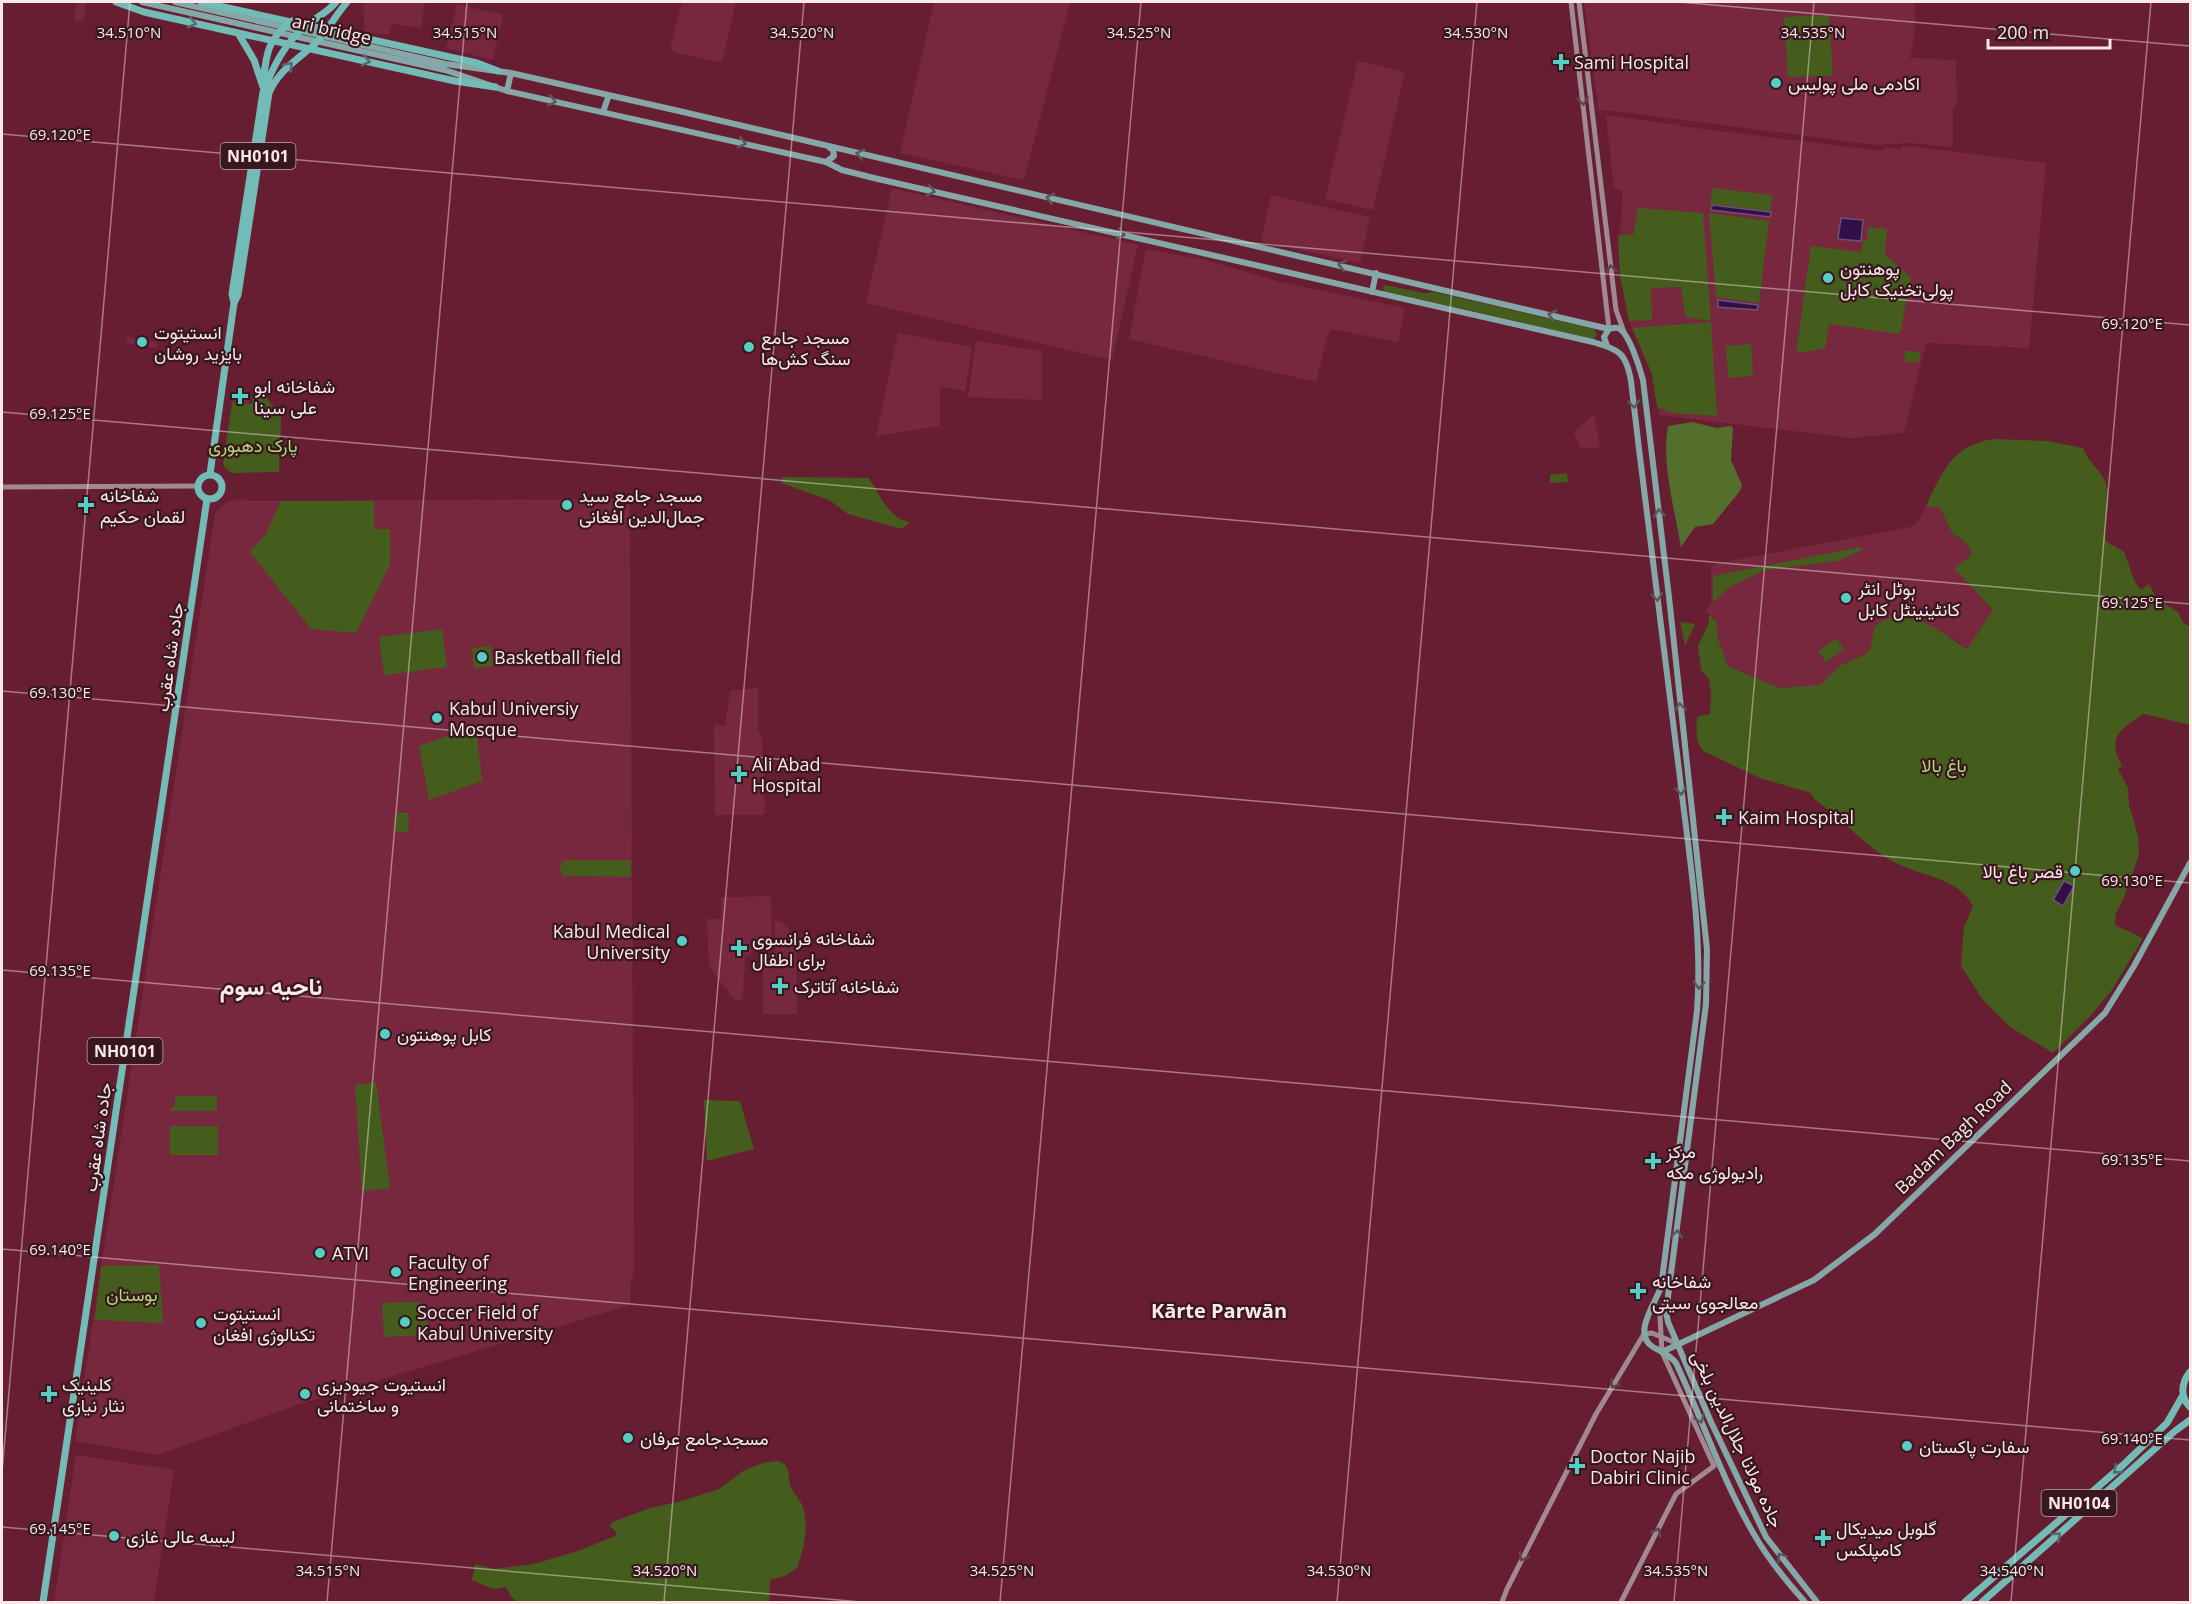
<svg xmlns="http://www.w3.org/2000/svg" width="2192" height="1604" font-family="'Open Sans',Vazirmatn,sans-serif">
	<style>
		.built { fill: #77283e }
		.green { fill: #445d1c }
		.forest { fill: #546f2b }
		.water { fill: #311048; stroke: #6e5179; stroke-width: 1.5 }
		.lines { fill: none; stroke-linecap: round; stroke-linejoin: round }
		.secondary { stroke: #a18992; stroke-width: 5 }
		.primary { stroke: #85a7a8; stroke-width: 6 }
		.trunk { stroke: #72bbb6; stroke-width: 7 }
		.oneway { stroke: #55696a }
		.oneway2 { stroke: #5b585c }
		.oneway3 { stroke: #62454c }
		.ticks { fill: none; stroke: #fbe8eb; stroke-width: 1.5; stroke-opacity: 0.45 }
		.poi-dot { fill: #56cec4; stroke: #38171e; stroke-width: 2 }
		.labels { text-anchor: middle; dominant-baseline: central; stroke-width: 4.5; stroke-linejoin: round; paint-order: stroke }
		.shield { fill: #38171e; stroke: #c0a9ae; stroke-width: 1.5 }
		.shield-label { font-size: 16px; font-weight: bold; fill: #fbe8eb }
		.street-label { font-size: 18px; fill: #fbe8eb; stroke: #38171e }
		.poi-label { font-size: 18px; fill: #fbe8eb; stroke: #38171e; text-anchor: start }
		.park-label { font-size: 18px; fill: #b1da7a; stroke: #38171e }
		.neighbourhood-label { font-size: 20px; font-weight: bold; fill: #fbe8eb; stroke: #38171e }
		.district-label { font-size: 24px; font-weight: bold; fill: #fbe8eb; stroke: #38171e }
		.ticks-label { font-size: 15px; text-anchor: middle; fill: #fbe8eb; stroke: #38171e; stroke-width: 4.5; stroke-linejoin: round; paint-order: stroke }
	</style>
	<rect width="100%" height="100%" fill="#671e32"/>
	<path class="built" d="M 77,2 L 86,3 L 83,22 L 74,20 Z
		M 365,2 L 425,2 L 421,28 L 392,24 L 389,35 L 365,32 L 363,5 Z
		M 682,2 L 736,2 L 722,63 L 673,52 L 673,50 L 670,49 Z
		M 934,2 L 1070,2 L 1024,180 L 900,153 Z
		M 1584,2 L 1915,2 L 1915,32 L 1910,58 L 1956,60 L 1957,106 L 1953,107 L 1953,143 L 1951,143 L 1951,147 L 1909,143 L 1876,145 L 1606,110 L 1599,112 Z
		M 457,4 L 503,15 L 493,60 L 446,48 Z
		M 1358,61 L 1405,72 L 1373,210 L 1325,199 Z
		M 1606,115 L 1679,125 L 1680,126 L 1882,151 L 1885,147 L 1901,150 L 1902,146 L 1915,147 L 2046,163 L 2029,348 L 1926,343 L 1905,429 L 1902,433 L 1851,438 L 1659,415 L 1652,374 L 1629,321 L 1620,275 L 1618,235 L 1620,234 L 1623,191 L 1614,188 Z
		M 892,188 L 1138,245 L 1112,360 L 866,303 Z
		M 1271,195 L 1370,217 L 1360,263 L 1261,241 Z
		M 1146,249 L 1206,260 L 1280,282 L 1405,308 L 1398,342 L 1331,329 L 1327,338 L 1316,382 L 1129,339 Z
		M 898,333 L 972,347 L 965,391 L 940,386 L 940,426 L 876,436 Z
		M 127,337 L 157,342 L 156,348 L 126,343 Z
		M 976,341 L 1042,351 L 1042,400 L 968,397 Z
		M 231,391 L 250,393 L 249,403 L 230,401 Z
		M 1594,414 L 1600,447 L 1581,449 L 1574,432 Z
		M 239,499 L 246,499 L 247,501 L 627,499 L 630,502 L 634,1271 L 631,1281 L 630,1305 L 297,1405 L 158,1455 L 75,1441 L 215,513 L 229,501 L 238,501 Z
		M 1926,506 L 1940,508 L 1953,535 L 1959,536 L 1970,549 L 1972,553 L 1970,557 L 1955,568 L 1993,610 L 1967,649 L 1951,637 L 1871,647 L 1866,654 L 1841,665 L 1820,685 L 1810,687 L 1779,688 L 1728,666 L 1717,639 L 1715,619 L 1705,611 L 1711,604 L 1711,568 L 1714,564 L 1910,527 L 1917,523 Z
		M 758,688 L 758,731 L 762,736 L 765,813 L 761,815 L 715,815 L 714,724 L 725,726 L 730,691 Z
		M 771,896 L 772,946 L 770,950 L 766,952 L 751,951 L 751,955 L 745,956 L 743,998 L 736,1002 L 709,967 L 707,919 L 721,919 L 721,897 Z
		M 775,921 L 781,922 L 796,936 L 797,1014 L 763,1014 L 763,958 L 775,952 Z
		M 76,1455 L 174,1470 L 154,1602 L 54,1602 Z"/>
	<path class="green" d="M 1829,15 L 1833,76 L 1788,77 L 1784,17 Z
		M 1712,188 L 1772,195 L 1770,211 L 1710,204 Z
		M 1638,208 L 1703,213 L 1711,321 L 1685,317 L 1681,287 L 1651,288 L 1652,320 L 1629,321 L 1620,275 L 1618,235 L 1633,235 Z
		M 1709,213 L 1769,221 L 1759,303 L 1716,297 Z
		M 1868,227 L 1887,229 L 1886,242 L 1879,242 L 1886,243 L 1885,255 L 1911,277 L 1900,334 L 1829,324 L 1825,349 L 1796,353 L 1811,246 L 1861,252 L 1863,240 L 1867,240 Z
		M 1385,285 L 1424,293 L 1434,292 L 1594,329 L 1597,335 L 1593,339 L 1384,291 L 1383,287 Z
		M 1711,322 L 1717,416 L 1673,413 L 1657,407 L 1652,374 L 1632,328 Z
		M 1751,344 L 1753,376 L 1728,378 L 1726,346 Z
		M 1904,351 L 1920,352 L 1919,362 L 1905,362 Z
		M 253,397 L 267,398 L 281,418 L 279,472 L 231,473 L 223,465 L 232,402 L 251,404 Z
		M 1994,439 L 2047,441 L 2083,448 C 2087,462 2102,470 2106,484 C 2112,504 2102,523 2106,541 L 2124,552 L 2135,582 L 2141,590 L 2149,584 L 2157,600 L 2178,612 L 2184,624 L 2189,626 L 2190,631 L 2190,725 L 2144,714 C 2121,728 2106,738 2122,766 L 2118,769 L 2128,788 L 2129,805 L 2138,836 L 2139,855 L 2123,900 L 2116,913 L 2115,925 L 2143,938 L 2112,990 L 2091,1015 L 2053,1053 L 2010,1027 L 1983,1000 L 1961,966 L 1964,927 L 1974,904 L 1972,905 C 1961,880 1921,875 1900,865 C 1867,850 1844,819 1814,799 L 1811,793 L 1760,778 L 1705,752 C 1695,745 1696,728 1697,717 L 1710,714 L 1711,694 L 1709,679 L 1701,670 L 1698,646 L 1709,623 L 1709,615 L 1716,621 L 1718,639 L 1728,666 L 1779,688 L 1820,685 L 1841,665 L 1866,654 L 1871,647 L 1874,628 C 1902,598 1941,633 1967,649 L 1993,610 L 1954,568 L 1970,557 L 1972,553 C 1968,545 1962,537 1953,535 L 1940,508 L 1926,506 C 1943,471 1952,445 1994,439 Z
		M 1567,473 L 1568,482 L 1550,483 L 1550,475 Z
		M 782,477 L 869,478 C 880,495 889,519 910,522 L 902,529 L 848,514 L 829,500 L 781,483 Z
		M 281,501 L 374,501 L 374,529 L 390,529 L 390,565 L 356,633 L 311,629 L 250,552 L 266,534 Z
		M 1861,547 L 1862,550 L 1838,561 L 1765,570 L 1731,586 L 1713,603 L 1713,576 Z
		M 1680,622 L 1695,624 L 1685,646 Z
		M 442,629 L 447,667 L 384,675 L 379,637 Z
		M 1836,638 L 1844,649 L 1826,662 L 1818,651 Z
		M 491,646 L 493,666 L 474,668 L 472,648 Z
		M 476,726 L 482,781 L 429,800 L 419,746 Z
		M 396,813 L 409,813 L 408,832 L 395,832 Z
		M 569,860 L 631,860 L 631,877 L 563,876 L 559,867 L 563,861 Z
		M 376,1082 L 390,1188 L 362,1191 L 355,1085 Z
		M 175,1096 L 217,1096 L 217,1111 L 171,1111 L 171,1107 L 175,1107 Z
		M 704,1100 L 740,1101 L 754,1149 L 707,1161 Z
		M 170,1126 L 218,1126 L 218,1155 L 170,1155 Z
		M 159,1265 L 163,1323 L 95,1320 L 101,1266 Z
		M 421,1302 L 422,1309 L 427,1309 L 427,1335 L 384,1337 L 382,1303 Z
		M 777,1461 C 793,1465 786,1475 791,1487 C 793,1494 801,1500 803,1507 C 809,1527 804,1549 797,1568 L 785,1576 L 770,1580 L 769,1602 L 518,1602 L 511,1597 L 506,1587 L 493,1589 L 472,1580 L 475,1564 L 494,1569 L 534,1564 L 581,1550 L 617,1535 L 614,1529 L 609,1527 L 613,1522 L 650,1508 L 682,1501 L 719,1489 L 743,1471 L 763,1463 Z"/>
	<path class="forest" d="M 1692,422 L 1717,428 L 1730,426 L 1733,427 L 1731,460 L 1742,485 L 1740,491 L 1713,524 L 1695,527 L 1681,547 C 1675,511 1661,462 1668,426 Z"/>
	<path class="water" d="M 1712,205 L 1771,212 L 1770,217 L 1711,210 Z
		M 1841,218 L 1863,220 L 1861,241 L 1838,239 Z
		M 1718,300 L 1758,305 L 1757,310 L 1718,307 Z
		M 2064,881 L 2074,886 L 2063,906 L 2053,900 Z"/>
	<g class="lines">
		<path class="secondary" d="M 1571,2 L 1609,329
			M 1579,2 L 1616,310 L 1624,332
			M 2,487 L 197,486
			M 1502,1602 L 1507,1589 L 1596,1414 L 1644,1334 L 1652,1333 L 1676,1343
			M 1621,1602 L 1676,1494 L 1714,1466 L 1662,1352 L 1660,1316 L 1666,1301"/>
		<path class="primary" d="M 142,2 L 445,70 L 507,91 L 826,162 L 842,170 L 878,179 L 1593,342 C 1619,350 1626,352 1631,381 C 1646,511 1663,641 1679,770 C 1688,850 1703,931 1697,1011 L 1661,1287 C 1655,1304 1632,1334 1653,1347 C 1662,1352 1670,1355 1676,1363 C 1703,1421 1723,1482 1755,1536 C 1769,1560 1787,1582 1805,1602
			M 175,2 L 446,64 L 511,73 L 679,111 L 1609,329 C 1613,328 1615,327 1618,328 C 1629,332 1640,369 1643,380 L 1669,597 L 1707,949 L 1706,1004 L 1666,1312 L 1668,1322 L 1711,1422 L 1766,1537 L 1817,1602
			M 507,91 L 511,73
			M 603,112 L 609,95
			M 826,162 L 834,156 L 833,150 L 830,148
			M 1372,292 L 1376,273
			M 1607,346 L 1604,337 L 1609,329
			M 1662,1352 L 1814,1280 L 1875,1234 L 2105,1013 L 2134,966 L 2190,863"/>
		<path class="trunk" d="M 116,2 L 144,12 L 238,33 L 254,60 L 263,87
			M 201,2 L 477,63 L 498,71
			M 238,33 L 455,81 L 495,87
			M 263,83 C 266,55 267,39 292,21
			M 234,303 L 238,295 L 269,93 C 278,71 298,59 315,44 C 327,31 336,15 347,2
			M 210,474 L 234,303 L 232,294 L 263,92 C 273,67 285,42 307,25 C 317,17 328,12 336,2
			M198 487a12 12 0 1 1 24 0a12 12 0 1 1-24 0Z
			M 2190,1372 C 2181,1383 2180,1397 2190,1407
			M 43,1602 L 207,499
			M 1965,1602 L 2122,1466 L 2167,1423 L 2183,1395
			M 1982,1602 L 2175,1431 L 2190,1420"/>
	</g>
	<defs><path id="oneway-chevron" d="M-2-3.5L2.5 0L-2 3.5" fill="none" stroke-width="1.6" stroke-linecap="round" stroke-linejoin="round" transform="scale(1.5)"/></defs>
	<g class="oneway">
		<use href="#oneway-chevron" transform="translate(192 23) rotate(13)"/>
		<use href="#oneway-chevron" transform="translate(366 61) rotate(13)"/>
		<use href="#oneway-chevron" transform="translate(289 66) rotate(-46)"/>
		<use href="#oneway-chevron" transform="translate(2117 1470) rotate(139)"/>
		<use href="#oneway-chevron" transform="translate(2057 1536) rotate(-42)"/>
	</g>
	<g class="oneway2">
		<use href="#oneway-chevron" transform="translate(552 101) rotate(12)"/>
		<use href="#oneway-chevron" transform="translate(742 143) rotate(13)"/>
		<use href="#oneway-chevron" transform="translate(860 154) rotate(-168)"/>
		<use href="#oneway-chevron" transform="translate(931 191) rotate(13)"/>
		<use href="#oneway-chevron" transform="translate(1050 198) rotate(-166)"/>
		<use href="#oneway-chevron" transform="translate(1121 234) rotate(13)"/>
		<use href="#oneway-chevron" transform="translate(1342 265) rotate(-167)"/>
		<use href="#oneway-chevron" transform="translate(1552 315) rotate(-166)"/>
		<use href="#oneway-chevron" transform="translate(1634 404) rotate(83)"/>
		<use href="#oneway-chevron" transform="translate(1659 513) rotate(-97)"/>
		<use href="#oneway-chevron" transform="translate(1657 597) rotate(82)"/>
		<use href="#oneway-chevron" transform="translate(1680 707) rotate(-96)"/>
		<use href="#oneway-chevron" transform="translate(1681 791) rotate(83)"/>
		<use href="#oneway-chevron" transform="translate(1699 985) rotate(94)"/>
		<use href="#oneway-chevron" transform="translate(1677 1234) rotate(-83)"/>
		<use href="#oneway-chevron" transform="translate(1700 1419) rotate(68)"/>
		<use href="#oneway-chevron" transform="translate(1781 1557) rotate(-126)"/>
	</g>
	<g class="oneway3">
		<use href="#oneway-chevron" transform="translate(1583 101) rotate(83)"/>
		<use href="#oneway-chevron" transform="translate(1611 269) rotate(-97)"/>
		<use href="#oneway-chevron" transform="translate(1614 1384) rotate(121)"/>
		<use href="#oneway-chevron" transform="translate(1657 1532) rotate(-63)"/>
		<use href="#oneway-chevron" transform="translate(1523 1557) rotate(117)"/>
	</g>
	<path class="ticks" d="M 1679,2 L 2190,46M 2,134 L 2190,325M 2,412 L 2190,604M 2,691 L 2190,883M 2,970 L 2190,1161M 2,1249 L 2190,1440M 2,1472 L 130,2M 2,1527 L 861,1602M 327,1602 L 467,2M 664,1602 L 804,2M 1000,1602 L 1141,2M 1337,1602 L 1477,2M 1674,1602 L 1814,2M 2011,1602 L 2151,2"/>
	<g class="poi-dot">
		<path d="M1558 53h6v6h6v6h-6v6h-6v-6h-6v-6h6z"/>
		<circle cx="1776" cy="83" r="6"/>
		<circle cx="1828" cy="278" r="6"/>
		<circle cx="142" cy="342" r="6"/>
		<circle cx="749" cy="347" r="6"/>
		<path d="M237 387h6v6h6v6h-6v6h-6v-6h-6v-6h6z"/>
		<path d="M83 496h6v6h6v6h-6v6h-6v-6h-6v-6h6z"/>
		<circle cx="567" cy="505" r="6"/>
		<circle cx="1846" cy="598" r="6"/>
		<circle cx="482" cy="657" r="6"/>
		<circle cx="437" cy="718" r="6"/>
		<path d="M736 765h6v6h6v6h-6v6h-6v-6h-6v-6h6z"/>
		<path d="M1721 808h6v6h6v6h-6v6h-6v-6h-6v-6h6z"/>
		<circle cx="2075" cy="871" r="6"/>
		<circle cx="682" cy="941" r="6"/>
		<path d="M736 939h6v6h6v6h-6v6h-6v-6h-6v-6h6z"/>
		<path d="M777 977h6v6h6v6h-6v6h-6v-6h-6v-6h6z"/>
		<circle cx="385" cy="1034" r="6"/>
		<path d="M1650 1152h6v6h6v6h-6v6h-6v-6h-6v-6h6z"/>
		<circle cx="320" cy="1253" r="6"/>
		<circle cx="396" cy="1272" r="6"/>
		<path d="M1635 1282h6v6h6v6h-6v6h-6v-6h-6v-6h6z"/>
		<circle cx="405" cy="1322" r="6"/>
		<circle cx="201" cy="1323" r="6"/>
		<path d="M46 1385h6v6h6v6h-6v6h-6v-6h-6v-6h6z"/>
		<circle cx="305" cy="1394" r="6"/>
		<circle cx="628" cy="1438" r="6"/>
		<circle cx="1907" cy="1446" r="6"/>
		<path d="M1574 1457h6v6h6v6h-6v6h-6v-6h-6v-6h6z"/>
		<circle cx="114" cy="1536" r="6"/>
		<path d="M1820 1529h6v6h6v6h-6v6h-6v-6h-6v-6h6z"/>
	</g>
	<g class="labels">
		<g class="shield">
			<rect x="220.5" y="143" width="75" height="26" rx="4.5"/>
			<rect x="87.5" y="1038" width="75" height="26" rx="4.5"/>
			<rect x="2041.5" y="1490" width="75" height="26" rx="4.5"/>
		</g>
		<g class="shield-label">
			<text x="258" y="156">NH0101</text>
			<text x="125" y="1051">NH0101</text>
			<text x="2079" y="1503">NH0104</text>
		</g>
		<g class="street-label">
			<text transform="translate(332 29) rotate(13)">ari bridge</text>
			<text transform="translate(169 657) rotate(-82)">جاده شاه عقرب</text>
			<text transform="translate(97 1137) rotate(-82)">جاده شاه عقرب</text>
			<text transform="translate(1953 1137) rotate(-44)">Badam Bagh Road</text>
			<text transform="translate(1738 1439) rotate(65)">جاده مولانا جلال‌الدین بلخی</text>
		</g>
		<g class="poi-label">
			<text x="1574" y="62">Sami Hospital</text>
			<text x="1788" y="83">اکادمی ملی پولیس</text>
			<text x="1840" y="268">پوهنتون<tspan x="1840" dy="21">پولی‌تخنیک کابل</tspan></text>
			<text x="154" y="332">انستیتوت<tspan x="154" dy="21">بایزید روشان</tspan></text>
			<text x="761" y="337">مسجد جامع<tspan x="761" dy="21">سنگ کش‌ها</tspan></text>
			<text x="254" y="386">شفاخانه ابو<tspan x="254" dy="21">علی سینا</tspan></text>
			<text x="100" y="495">شفاخانه<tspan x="100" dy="21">لقمان حکیم</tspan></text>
			<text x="579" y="495">مسجد جامع سید<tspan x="579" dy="21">جمال‌الدین افغانی</tspan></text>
			<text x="1858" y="588">ہوٹل انٹر<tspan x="1858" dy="21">کانٹینینٹل کابل</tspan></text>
			<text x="494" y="657">Basketball field</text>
			<text x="449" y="708">Kabul Universiy<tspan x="449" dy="21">Mosque</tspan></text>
			<text x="752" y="764">Ali Abad<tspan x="752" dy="21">Hospital</tspan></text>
			<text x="1738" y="817">Kaim Hospital</text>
			<text x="2063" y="871" text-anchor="end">قصر باغ بالا</text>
			<text x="670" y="931" text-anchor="end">Kabul Medical<tspan x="670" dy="21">University</tspan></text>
			<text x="752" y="938">شفاخانه فرانسوی<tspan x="752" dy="21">برای اطفال</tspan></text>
			<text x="794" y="986">شفاخانه آتاترک</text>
			<text x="397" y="1034">کابل پوهنتون</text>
			<text x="1666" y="1151">مرکز<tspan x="1666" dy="21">رادیولوژی مکه</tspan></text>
			<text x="332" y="1253">ATVI</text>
			<text x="408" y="1262">Faculty of<tspan x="408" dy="21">Engineering</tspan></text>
			<text x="1652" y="1281">شفاخانه<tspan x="1652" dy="21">معالجوی سیتی</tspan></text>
			<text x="417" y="1312">Soccer Field of<tspan x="417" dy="21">Kabul University</tspan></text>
			<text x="213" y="1313">انستیتوت<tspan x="213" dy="21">تکنالوژی افغان</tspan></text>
			<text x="62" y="1384">کلینیک<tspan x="62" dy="21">نثار نیازی</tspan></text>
			<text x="317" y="1384">انستیوت جیودیزی<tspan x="317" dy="21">و ساختمانی</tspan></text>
			<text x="640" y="1438">مسجدجامع عرفان</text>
			<text x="1919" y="1446">سفارت پاکستان</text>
			<text x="1590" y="1456">Doctor Najib<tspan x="1590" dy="21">Dabiri Clinic</tspan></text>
			<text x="1836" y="1528">گلوبل میدیکال<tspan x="1836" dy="21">کامپلکس</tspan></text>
			<text x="126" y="1536">لیسه عالی غازی</text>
		</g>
		<g class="park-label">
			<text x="253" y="445">پارک دهبوری</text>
			<text x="1944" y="765">باغ بالا</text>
			<text x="132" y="1294">بوستان</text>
		</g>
		<g class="neighbourhood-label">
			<text x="1219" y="1310">Kārte Parwān</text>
		</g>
		<g class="district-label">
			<text x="271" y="985">ناحیه سوم</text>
		</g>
	</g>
	<g class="ticks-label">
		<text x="129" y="38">34.510°N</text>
		<text x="465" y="38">34.515°N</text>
		<text x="802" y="38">34.520°N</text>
		<text x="1139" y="38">34.525°N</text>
		<text x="1476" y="38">34.530°N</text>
		<text x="1813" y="38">34.535°N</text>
		<text x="60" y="140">69.120°E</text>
		<text x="2132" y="329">69.120°E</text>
		<text x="60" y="419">69.125°E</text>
		<text x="2132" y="608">69.125°E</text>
		<text x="60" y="698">69.130°E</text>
		<text x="2132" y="886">69.130°E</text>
		<text x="60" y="976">69.135°E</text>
		<text x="2132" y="1165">69.135°E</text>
		<text x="60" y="1255">69.140°E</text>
		<text x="2132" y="1444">69.140°E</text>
		<text x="60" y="1534">69.145°E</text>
		<text x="328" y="1576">34.515°N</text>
		<text x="665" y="1576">34.520°N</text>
		<text x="1002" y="1576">34.525°N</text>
		<text x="1339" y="1576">34.530°N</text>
		<text x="1676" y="1576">34.535°N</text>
		<text x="2012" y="1576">34.540°N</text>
	</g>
	<rect width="2192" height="1604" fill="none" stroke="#fbe8eb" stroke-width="6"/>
	<path d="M1988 39v9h122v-9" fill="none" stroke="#fbe8eb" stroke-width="3"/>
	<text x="1997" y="39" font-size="18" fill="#fbe8eb" stroke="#38171e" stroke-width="4.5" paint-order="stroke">200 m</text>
</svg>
